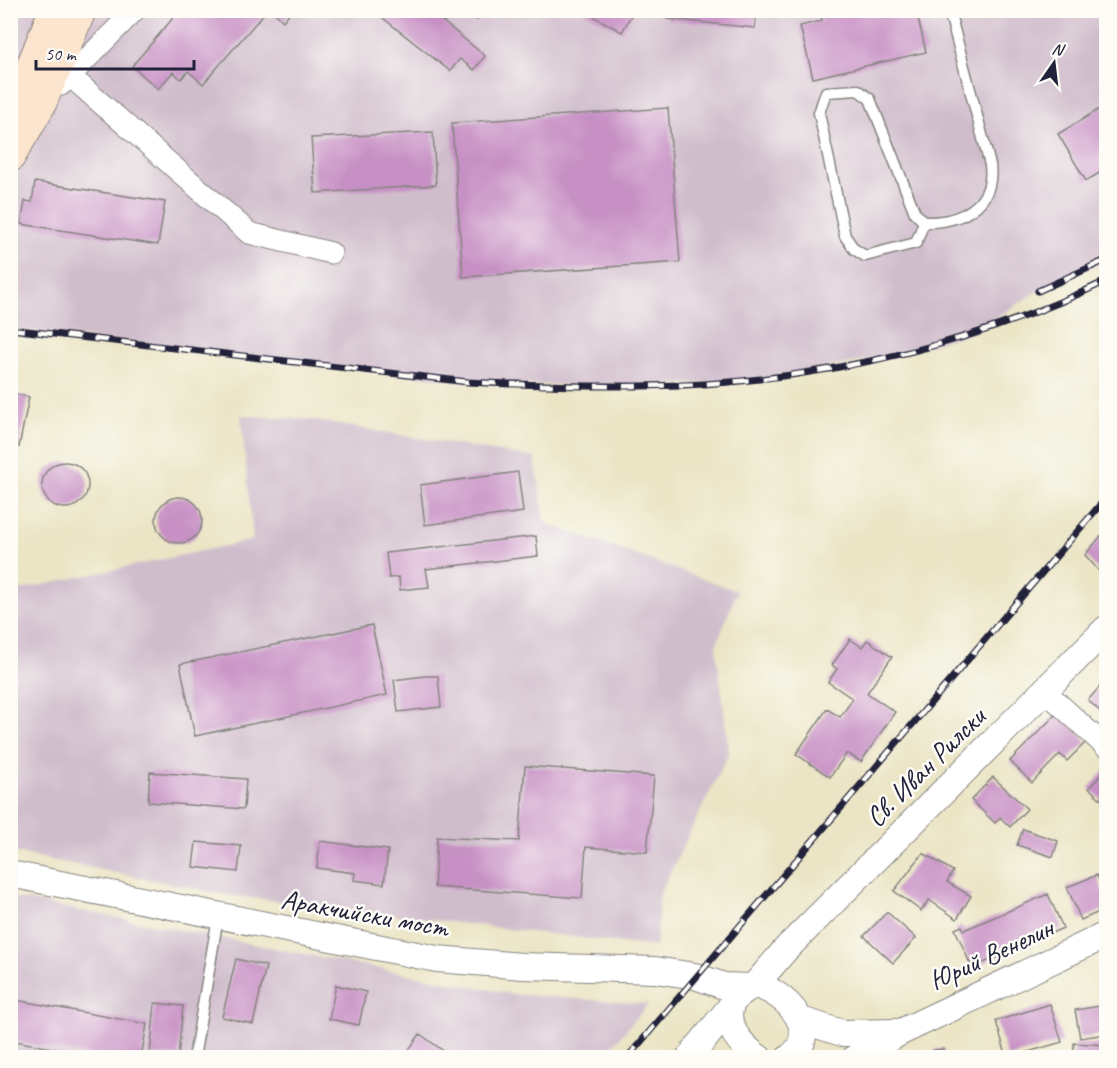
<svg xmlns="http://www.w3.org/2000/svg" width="1117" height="1068" font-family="Caveat,sans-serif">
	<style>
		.industrial { fill: #d0bdcc }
		.building { fill: #c790c5 }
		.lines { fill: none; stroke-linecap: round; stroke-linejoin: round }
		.service-casing { stroke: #868480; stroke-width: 13 }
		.minor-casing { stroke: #868480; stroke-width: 23 }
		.tertiary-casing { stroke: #868480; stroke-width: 28 }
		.secondary-casing { stroke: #868480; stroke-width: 32 }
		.service { stroke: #fff; stroke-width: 10 }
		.minor { stroke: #fff; stroke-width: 21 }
		.tertiary { stroke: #fff; stroke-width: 26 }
		.secondary { stroke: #fce5cf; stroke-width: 30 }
		.rail-casing { stroke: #22223b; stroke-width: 7 }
		.rail { stroke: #fdfcf7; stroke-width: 4.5; stroke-dasharray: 14; stroke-linecap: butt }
		.labels { text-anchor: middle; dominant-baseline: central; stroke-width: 5; stroke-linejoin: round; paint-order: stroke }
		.street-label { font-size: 28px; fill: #22223b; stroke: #fdfcf7 }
	</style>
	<rect width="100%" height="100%" fill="#fdfcf7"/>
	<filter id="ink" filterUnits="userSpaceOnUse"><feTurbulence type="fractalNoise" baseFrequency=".0167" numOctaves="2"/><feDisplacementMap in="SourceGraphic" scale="12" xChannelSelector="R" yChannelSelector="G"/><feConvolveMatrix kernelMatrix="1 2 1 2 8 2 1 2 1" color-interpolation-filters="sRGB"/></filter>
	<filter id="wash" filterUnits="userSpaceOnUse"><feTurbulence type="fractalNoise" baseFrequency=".008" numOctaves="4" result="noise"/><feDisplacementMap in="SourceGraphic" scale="24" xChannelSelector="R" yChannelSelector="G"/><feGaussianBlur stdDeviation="1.35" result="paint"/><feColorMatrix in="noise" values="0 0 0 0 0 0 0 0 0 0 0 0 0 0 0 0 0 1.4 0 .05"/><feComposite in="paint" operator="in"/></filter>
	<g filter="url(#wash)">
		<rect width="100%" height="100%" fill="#ebe5c5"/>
		<path class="industrial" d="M 11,11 L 1106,11 L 1106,260 L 1038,291 L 974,332 L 883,358 L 782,375 L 705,384 L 528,385 L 468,382 L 11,329 Z
			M 241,415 L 312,420 L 535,458 L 545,523 L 737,591 L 716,646 L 729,753 L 660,893 L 656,947 L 228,895 L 11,852 L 10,592 L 253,540 Z
			M 10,897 L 511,994 L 648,1004 L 603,1057 L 11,1057 Z"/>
		<g id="blocks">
			<path class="building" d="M 180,10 L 267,10 L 203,84 L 188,71 L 181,79 L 173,72 L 158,89 L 132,66 Z
				M 272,10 L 292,10 L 283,21 Z
				M 381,10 L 429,10 L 485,56 L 474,70 L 460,59 L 450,71 L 378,14 Z
				M 460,10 L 482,10 L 477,20 Z
				M 582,10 L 634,10 L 622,32 Z
				M 668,10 L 757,10 L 755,28 L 667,19 Z
				M 820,10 L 916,10 L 926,52 L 813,78 L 800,26 L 822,21 Z
				M 1106,105 L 1106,169 L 1086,181 L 1058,134 Z
				M 668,108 L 680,262 L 463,277 L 452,123 Z
				M 433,132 L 436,185 L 315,193 L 311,138 Z
				M 35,182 L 165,202 L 158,245 L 21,224 L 25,201 L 32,202 Z
				M 10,393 L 29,397 L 19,447 L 10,445 Z
				M42 485a23 23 0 1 1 46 0a23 23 0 1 1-46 0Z
				M 518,472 L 523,512 L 425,525 L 420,485 Z
				M156 520a23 23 0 1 1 46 0a23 23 0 1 1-46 0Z
				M 536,536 L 538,556 L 426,569 L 429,587 L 400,590 L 399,577 L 389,578 L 386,553 Z
				M 1101,536 L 1106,540 L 1106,579 L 1085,555 Z
				M 372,625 L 387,695 L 195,736 L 180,664 Z
				M 850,639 L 862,647 L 867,640 L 892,657 L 867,693 L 895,712 L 861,762 L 847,753 L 830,777 L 796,754 L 827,709 L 840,717 L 853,699 L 828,682 L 837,669 L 832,665 Z
				M 425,676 L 438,676 L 441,707 L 398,712 L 394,680 Z
				M 1106,680 L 1106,717 L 1088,700 Z
				M 1058,712 L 1087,741 L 1067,761 L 1060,754 L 1032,783 L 1010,761 Z
				M 525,766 L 654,776 L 647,852 L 586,847 L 582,898 L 434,887 L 437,837 L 519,841 Z
				M 1106,769 L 1106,804 L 1089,788 Z
				M 150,772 L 246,779 L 244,809 L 148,802 Z
				M 993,777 L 1027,809 L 1010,827 L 1000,817 L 995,823 L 971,800 Z
				M 1023,829 L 1058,841 L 1053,857 L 1017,845 Z
				M 320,841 L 388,850 L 384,884 L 354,880 L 355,873 L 317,868 Z
				M 196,842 L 241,846 L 238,872 L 193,867 Z
				M 923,853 L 953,871 L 947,882 L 971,896 L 957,919 L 929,900 L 921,911 L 894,891 Z
				M 1097,875 L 1106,899 L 1106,909 L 1081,920 L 1067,887 Z
				M 1048,894 L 1063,928 L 972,968 L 955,929 L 962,926 L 964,930 Z
				M 887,912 L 916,938 L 893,963 L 864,936 Z
				M 236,959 L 266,966 L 253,1024 L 222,1017 Z
				M 336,985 L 366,992 L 359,1025 L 329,1019 Z
				M 10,999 L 147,1024 L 141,1058 L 103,1058 L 10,1040 Z
				M 155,1003 L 183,1006 L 178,1057 L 150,1054 Z
				M 1050,1004 L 1062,1042 L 1007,1058 L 996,1021 Z
				M 1106,1005 L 1106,1034 L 1080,1038 L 1075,1010 Z
				M 420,1034 L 453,1058 L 403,1058 Z
				M 1074,1043 L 1106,1045 L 1106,1058 L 1073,1058 Z
				M 944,1049 L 945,1058 L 935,1058 L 934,1050 Z"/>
		</g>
	</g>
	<g filter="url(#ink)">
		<use href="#blocks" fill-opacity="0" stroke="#868480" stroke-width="1.5"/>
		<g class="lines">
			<g class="service-casing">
				<path id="service" d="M 924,222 L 916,243 L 865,256 L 854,249 L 845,236 L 819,113 L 826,92 L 858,90 L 870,99 L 915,213 L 924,222 C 960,223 995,206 990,165 L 949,10
					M 194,1058 L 218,917"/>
			</g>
			<g class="minor-casing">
				<path id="minor" d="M 70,76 L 249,233 L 331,253
					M 61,85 L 135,10
					M 1046,692 L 1106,747"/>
			</g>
			<g class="tertiary-casing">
				<path id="tertiary" d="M 10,874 L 437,959 L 523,966 L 655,970 L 695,976 L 724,986 L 750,987
					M 755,985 L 786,949 L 1106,629
					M 801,1020 L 842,1033 L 896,1032
					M 689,1058 L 728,1010
					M 759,1058 C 729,1037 712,1003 755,985 C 786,992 824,1033 789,1058
					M 855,1058 L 903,1031 L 1106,935"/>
			</g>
			<g class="secondary-casing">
				<path id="secondary" d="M 10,120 L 54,10
					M 10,157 L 40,106 L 81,10"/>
			</g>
			<use href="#service" class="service"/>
			<use href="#minor" class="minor"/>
			<use href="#tertiary" class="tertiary"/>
			<use href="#secondary" class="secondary"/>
			<g class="rail-casing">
				<path id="rail" d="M 1038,291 L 1106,260
					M 10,329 L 468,382 C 546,386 626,388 704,384 C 841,375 984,341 1106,281
					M 627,1058 L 1106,498"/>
			</g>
			<use href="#rail" class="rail"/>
		</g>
	</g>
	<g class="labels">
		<g class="street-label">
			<text transform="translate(925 767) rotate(-45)">Св. Иван Рилски</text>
			<text transform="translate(365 913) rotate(10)">Аракчийски мост</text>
			<text transform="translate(991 954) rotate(-25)">Юрий Венелин</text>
		</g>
	</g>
	<rect width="1117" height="1068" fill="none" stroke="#fdfcf7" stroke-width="36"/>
	<g transform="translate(1054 63) rotate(14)" stroke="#fdfcf7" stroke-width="4.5" paint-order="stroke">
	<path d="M0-4.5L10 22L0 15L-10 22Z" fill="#22223b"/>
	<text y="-9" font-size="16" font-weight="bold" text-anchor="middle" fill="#22223b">N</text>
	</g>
	<path d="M36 60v9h158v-9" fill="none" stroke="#22223b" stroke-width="3"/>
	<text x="45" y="60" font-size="18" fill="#22223b" stroke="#fdfcf7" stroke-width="4.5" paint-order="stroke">50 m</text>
</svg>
